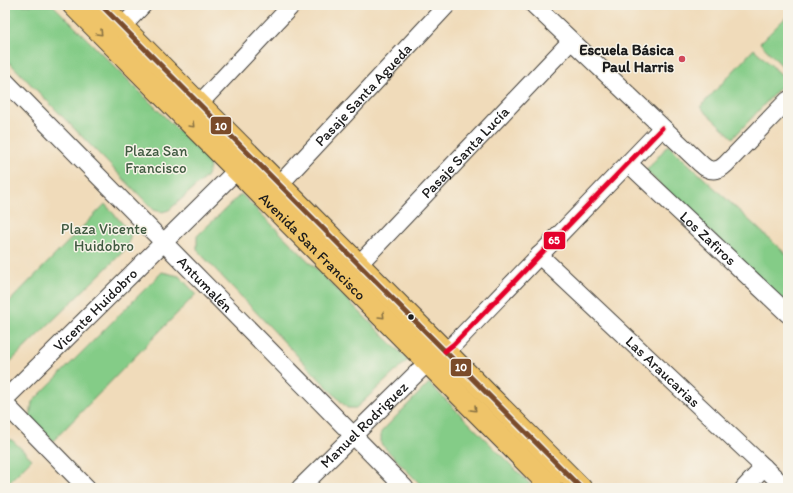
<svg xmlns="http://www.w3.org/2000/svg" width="793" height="493" font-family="Itim,sans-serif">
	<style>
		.green { fill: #84cc87; stroke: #507452 }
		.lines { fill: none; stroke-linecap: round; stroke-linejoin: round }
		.minor-casing { stroke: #3c3934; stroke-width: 19 }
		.major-casing { stroke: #3c3934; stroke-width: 23 }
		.minor { stroke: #fff; stroke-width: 17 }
		.major { stroke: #efc469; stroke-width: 21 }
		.bus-1-casing { stroke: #f7f3e8; stroke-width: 8 }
		.bus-2-casing { stroke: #f7f3e8; stroke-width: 8 }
		.bus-1 { stroke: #7a4b2a; stroke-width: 5 }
		.bus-2 { stroke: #e4002b; stroke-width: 5 }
		.oneway { stroke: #867042 }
		.poi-dot { fill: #d1495b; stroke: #f7f3e8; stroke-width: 1.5 }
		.bus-dot { fill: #1c1c1c; stroke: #f7f3e8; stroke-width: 1.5 }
		.labels { text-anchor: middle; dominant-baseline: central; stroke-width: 3; stroke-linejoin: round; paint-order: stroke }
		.poi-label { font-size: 15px; font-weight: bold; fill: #1c1c1c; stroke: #f7f3e8; text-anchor: end }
		.street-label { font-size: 15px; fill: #1c1c1c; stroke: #f7f3e8 }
		.park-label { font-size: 15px; fill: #405a41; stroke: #f7f3e8 }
		.line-badge { stroke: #f7f3e8; stroke-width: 1.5 }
		.badge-label { font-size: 11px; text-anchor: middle; font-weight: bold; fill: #fff }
	</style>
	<rect width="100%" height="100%" fill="#f7f3e8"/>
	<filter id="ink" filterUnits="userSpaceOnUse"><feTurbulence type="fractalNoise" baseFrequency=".025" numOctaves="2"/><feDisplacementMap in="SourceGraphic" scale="8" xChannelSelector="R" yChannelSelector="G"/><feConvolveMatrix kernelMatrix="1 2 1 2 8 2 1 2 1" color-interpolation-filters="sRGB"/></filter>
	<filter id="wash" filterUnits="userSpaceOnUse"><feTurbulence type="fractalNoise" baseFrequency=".012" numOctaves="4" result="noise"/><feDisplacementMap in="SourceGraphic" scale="16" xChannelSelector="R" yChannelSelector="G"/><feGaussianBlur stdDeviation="0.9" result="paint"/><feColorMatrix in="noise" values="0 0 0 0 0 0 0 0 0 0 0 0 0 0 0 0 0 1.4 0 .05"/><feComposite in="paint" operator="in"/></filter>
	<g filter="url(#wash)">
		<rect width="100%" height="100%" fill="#f0dbba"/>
		<path class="green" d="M 5,5 L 53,5 L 208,160 L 210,168 L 206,177 L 169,210 L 162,212 L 154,210 L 5,58 Z
			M 788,15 L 788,72 L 760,43 Z
			M 754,49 L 787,80 L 733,138 L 700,107 Z
			M 668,145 L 788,256 L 788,295 L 783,301 L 646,171 Z
			M 241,194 L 408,360 L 356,408 L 347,408 L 197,250 L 197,236 Z
			M 105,204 L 131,233 L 128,247 L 5,367 L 5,306 Z
			M 162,272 L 179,276 L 196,294 L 53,441 L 30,418 L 32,402 Z
			M 429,383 L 534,488 L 424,488 L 381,444 L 381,432 Z
			M 5,439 L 12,440 L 32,459 L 5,486 Z"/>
	</g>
	<g filter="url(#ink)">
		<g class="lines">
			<g class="minor-casing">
				<g id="minor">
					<path d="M 534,5 L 701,164 C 709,172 718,172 726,164 L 788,100"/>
					<path d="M 122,27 L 143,5"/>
					<path id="s1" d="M 5,81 L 405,488"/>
					<path d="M 199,104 L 292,5"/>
					<path id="s2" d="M 628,163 L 788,314"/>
					<path id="s3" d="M 280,184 L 447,5"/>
					<path id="s4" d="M 539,255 L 786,488"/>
					<path id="s5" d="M 359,264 L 571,41"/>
					<path d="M 445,351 L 454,344 L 662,128"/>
					<path id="s6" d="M 5,399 L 237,170"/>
					<path d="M 5,404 L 87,488"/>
					<path id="s7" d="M 300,488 L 428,362"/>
					<path d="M 744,488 L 764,467"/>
				</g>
			</g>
			<g class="major-casing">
				<g id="major">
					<path id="s8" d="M 73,5 L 552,488"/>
					<path d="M 101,5 L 581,488"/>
				</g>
			</g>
			<use href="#minor" class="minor"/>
			<use href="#major" class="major"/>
			<g class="bus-1-casing">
				<path id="bus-1" d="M 101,5 L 581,488"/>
			</g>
			<g class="bus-2-casing">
				<path id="bus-2" d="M 445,351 L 454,344 L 662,128"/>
			</g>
			<use href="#bus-1" class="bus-1"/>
			<use href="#bus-2" class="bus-2"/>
		</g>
		<defs><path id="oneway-chevron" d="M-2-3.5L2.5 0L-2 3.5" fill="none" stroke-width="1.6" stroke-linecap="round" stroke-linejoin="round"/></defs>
		<g class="oneway">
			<use href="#oneway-chevron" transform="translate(100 33) rotate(45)"/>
			<use href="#oneway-chevron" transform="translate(192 125) rotate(45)"/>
			<use href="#oneway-chevron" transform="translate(382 316) rotate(45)"/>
			<use href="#oneway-chevron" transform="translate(474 409) rotate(45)"/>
		</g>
	</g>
	<circle class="poi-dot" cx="682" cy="59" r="4"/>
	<circle class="bus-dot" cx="411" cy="317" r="3.5"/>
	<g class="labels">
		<g class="poi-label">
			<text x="674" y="50">Escuela Básica<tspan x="674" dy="17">Paul Harris</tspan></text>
		</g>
		<g class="street-label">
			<text stroke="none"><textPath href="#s3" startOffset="122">Pasaje Santa Agueda</textPath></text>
			<text stroke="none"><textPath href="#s5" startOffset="154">Pasaje Santa Lucía</textPath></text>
			<text stroke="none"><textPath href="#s2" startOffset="110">Los Zafiros</textPath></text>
			<text stroke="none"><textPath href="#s8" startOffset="340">Avenida San Francisco</textPath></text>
			<text stroke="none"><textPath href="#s1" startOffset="285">Antumalén</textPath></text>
			<text stroke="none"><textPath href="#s6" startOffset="127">Vicente Huidobro</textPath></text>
			<text stroke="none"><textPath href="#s4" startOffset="170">Las Araucarias</textPath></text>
			<text stroke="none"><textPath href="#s7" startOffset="90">Manuel Rodriguez</textPath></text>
		</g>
		<g class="park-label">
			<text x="156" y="151">Plaza San<tspan x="156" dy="17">Francisco</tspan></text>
			<text x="104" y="229">Plaza Vicente<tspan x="104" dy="17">Huidobro</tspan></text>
		</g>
	</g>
	<g class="line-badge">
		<rect x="210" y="116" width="22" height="19" rx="4" fill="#7a4b2a"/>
		<rect x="543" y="231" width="23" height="19" rx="4" fill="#e4002b"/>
		<rect x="450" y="358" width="22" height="19" rx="4" fill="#7a4b2a"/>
	</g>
	<g class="badge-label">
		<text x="221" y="130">10</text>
		<text x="554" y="244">65</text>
		<text x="461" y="371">10</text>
	</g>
	<rect width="793" height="493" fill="none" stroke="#f7f3e8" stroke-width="20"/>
</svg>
